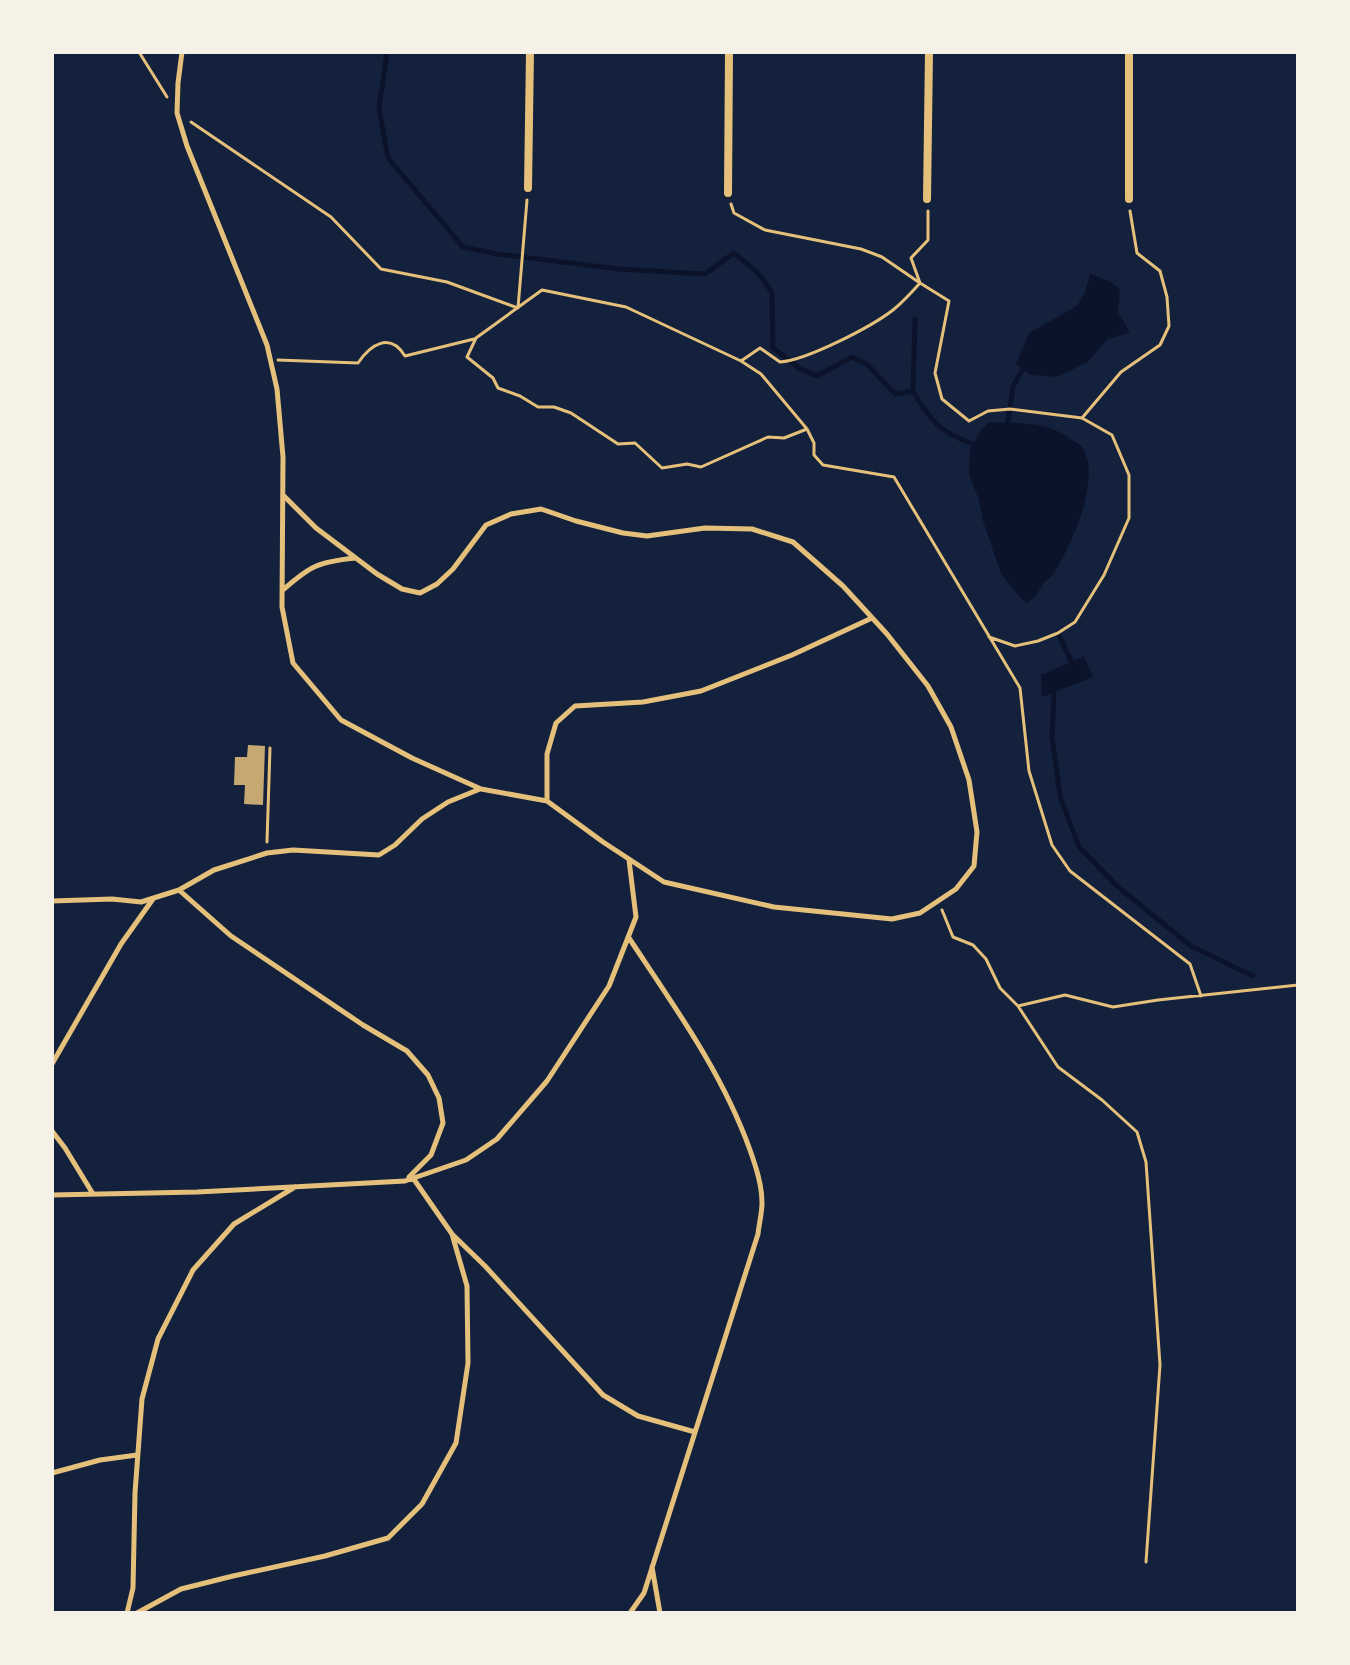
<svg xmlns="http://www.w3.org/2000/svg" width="1350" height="1665" font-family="Mulish,sans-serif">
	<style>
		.water { fill: #0b132b }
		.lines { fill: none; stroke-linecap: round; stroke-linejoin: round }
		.stream { stroke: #0b132b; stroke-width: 5 }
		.building { fill: #c6a872 }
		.path { stroke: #e5c07b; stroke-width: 3 }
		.service { stroke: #e5c07b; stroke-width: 5 }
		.minor { stroke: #e5c07b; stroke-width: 8 }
	</style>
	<rect width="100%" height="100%" fill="#14213d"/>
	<path class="water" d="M 1090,274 L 1107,280 L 1120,289 L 1118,312 L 1130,332 L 1107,340 L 1088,362 L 1057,377 L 1031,375 L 1016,364 L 1029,333 L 1077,306 L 1085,293 Z
		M 989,422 C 1020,424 1044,420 1071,439 C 1074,442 1078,443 1081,446 C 1104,475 1071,546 1054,573 C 1051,578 1045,581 1042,586 C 1035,596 1037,597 1026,603 L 1017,594 L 1001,574 L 983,521 L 979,500 L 969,474 L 970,450 L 980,431 Z
		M 1084,656 L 1093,677 L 1042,697 L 1041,675 Z"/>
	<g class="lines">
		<path class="stream" d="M 387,52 L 379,108 L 388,158 L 463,247 L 497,254 L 619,269 L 705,274 L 734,253 L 758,273 L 772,292 L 773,348 L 800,369 L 817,376 L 852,357 L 868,365 L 895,394 L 913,391 C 931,421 939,432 973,444
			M 913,390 L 915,319
			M 1008,423 L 1013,386 L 1023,369
			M 1058,633 L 1071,661
			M 1052,689 L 1054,693 L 1052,737 L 1060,796 L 1079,847 L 1118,887 L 1191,946 L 1253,976"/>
	</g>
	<path class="building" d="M 248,745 L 265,746 L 263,805 L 244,804 L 245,785 L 234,785 L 235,757 L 247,757 Z"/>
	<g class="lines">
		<path class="path" d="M 139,52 L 167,97
			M 191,122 L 331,217 L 381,269 L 447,282 L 518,308 L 527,200
			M 731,204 L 734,213 L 765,230 L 861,249 L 882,257 L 920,283 C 912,292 903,302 893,310 C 871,327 807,360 780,362 L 760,348 L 741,361
			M 928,211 L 928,240 L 911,258 L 920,283 L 949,301 L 935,373 L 942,399 L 969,421 L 988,411 L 1010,409 L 1082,418 L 1112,435 L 1129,475 L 1129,518 L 1104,575 L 1075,622 L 1058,633 L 1038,641 L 1015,646 L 989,637
			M 278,360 L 358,363 C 371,344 390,332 405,356 L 474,339
			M 1082,418 L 1121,372 L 1160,345 L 1169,326 L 1167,297 L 1160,271 L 1137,253 L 1130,211
			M 807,429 L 784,438 L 768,437 L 701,467 L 687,464 L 662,468 L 635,443 L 618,444 L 571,413 L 554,407 L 538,407 L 520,396 L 498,388 L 493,378 L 467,357 L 476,338 L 542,290 L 626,307 L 741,361 L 761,374 L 807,429 L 814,443 L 814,455 L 823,465 L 894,477 L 1020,688 L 1029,771 L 1052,845 L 1070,871 L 1190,964 L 1201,996
			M 267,842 L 270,748
			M 942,910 L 953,937 L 973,945 L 986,959 L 1000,988 L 1018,1006 L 1065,995 L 1113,1007 L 1158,1000 L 1298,985
			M 1018,1006 L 1058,1067 L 1102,1100 L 1137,1132 L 1146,1162 L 1160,1365 L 1146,1562"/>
		<path class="service" d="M 182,52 L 178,83 L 177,113 L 187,146 L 267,345 L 277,389 L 283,457 L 282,607 L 293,663 L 341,720 L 412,758 L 481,789 L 547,801 L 603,842 L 664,882 L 774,907 L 892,919 L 920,913 L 956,889 L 974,866 L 977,832 L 969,780 L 951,727 L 928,686 L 887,634 L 843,586 L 793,542 L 752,529 L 705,528 L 647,536 L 623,533 L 576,521 L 541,509 L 511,514 L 486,525 L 453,569 L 437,584 L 420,593 L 402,589 L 377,574 L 316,528 L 283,495
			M 283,590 C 310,566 318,562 355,558
			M 547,801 L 547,754 L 556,723 L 575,706 L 643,702 L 701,691 L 792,655 L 872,618
			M 179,890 L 231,936 L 363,1025 L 407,1051 L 428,1075 L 439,1098 L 443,1123 L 431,1155 L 409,1177
			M 52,901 L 112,899 L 141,902 L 179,890 L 214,870 L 267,853 L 293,850 L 379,855 L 395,845 L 422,819 L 448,802 L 480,789
			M 629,938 C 674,1006 722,1072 750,1150 C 756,1167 762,1185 762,1203 C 762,1213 759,1224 758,1234 L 644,1593 L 630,1613
			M 52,1064 L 121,944 L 153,899
			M 52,1131 L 65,1148 L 93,1194
			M 52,1195 L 197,1192 L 405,1181 L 466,1160 L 497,1139 L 547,1081 L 609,986 L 636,917 L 629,860
			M 453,1235 L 485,1266 L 603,1395 L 638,1416 L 695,1432
			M 52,1473 L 100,1460 L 137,1455
			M 652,1567 L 660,1613
			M 127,1613 L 133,1588 L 135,1493 L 142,1399 L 158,1339 L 193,1270 L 234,1224 L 295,1187
			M 137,1613 L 181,1589 L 233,1576 L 325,1556 L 388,1538 L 422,1504 L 456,1443 L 468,1363 L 467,1286 L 452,1234 L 413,1178"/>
		<path class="minor" d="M 528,188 L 530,52
			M 728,193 L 729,52
			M 927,199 L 929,52
			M 1129,199 L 1129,52"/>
	</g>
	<rect width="1350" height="1665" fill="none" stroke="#f6f1e7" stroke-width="108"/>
</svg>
